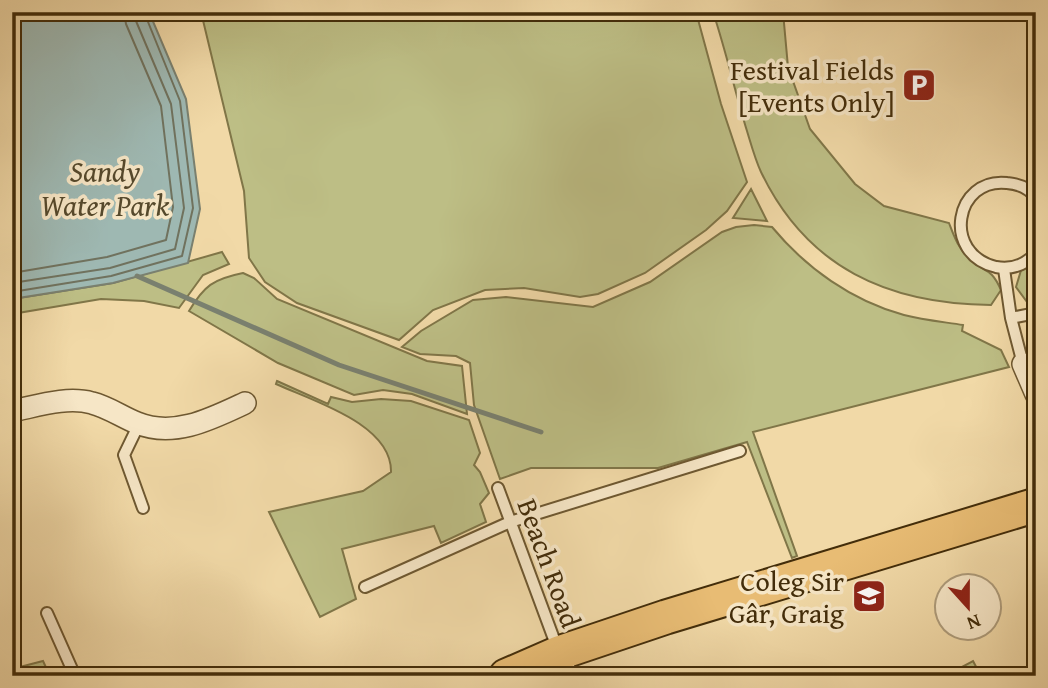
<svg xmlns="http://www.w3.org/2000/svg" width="1048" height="688" font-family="'Gentium Book Plus',serif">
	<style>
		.green { fill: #bdbe85; stroke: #807648; stroke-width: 2 }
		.water { fill: #9eb8b2; stroke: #7a806f; stroke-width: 2 }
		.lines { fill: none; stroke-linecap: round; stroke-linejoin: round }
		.shore { stroke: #70725e; stroke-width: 2 }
		.stream { stroke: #7a806f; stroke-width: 5 }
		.service-casing { stroke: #6e5831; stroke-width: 14 }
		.minor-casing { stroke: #6e5831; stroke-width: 24 }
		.primary-casing { stroke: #432d0a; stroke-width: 37 }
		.service { stroke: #f6e6c6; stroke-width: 10 }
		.minor { stroke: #f6e6c6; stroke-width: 21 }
		.primary { stroke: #e8bc74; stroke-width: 33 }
		.labels { text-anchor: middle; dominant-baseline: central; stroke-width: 7; stroke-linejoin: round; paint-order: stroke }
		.poi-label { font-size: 28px; fill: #432d0a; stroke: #f6e6c6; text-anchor: end }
		.street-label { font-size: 28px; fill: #432d0a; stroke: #f6e6c6 }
		.water-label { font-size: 30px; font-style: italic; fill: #55492c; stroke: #f6e6c6 }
	</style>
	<rect width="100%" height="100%" fill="#f1d9a7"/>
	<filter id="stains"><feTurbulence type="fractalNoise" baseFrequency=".00286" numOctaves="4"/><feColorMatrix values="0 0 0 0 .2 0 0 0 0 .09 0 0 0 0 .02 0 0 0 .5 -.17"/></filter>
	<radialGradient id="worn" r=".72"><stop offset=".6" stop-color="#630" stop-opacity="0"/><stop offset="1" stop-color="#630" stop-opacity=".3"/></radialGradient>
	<path class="green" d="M 201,12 L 696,12 L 721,104 L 747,182 L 727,211 L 706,230 L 645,273 L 598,294 L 580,297 L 524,288 L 485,290 L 433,310 L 399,340 L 297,303 L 265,282 L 249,258 L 244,191 Z
		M 713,12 L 783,12 L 788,67 L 810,129 L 855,184 L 884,206 L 949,223 C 954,236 958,248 969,258 C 984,274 990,265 1001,290 L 991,305 C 888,304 807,268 761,172 C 755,159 751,144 747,131 C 735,92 726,51 713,12 Z
		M 751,189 L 767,221 L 733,218 Z
		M 754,225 L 772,227 C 806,268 852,301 904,315 C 923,320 944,322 963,325 L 962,331 L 1001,350 L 1009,367 L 753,432 L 797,556 L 792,558 L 747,442 L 658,468 L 531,468 L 500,479 L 474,405 L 470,363 L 456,356 L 420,354 L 402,347 L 421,331 L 473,300 L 506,297 L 593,307 L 650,282 L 722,232 L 736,227 Z
		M 222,252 L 229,264 L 203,275 L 179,308 L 144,301 L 101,299 L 12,314 L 12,299 L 113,283 Z
		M 1036,260 L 1036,309 L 1033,310 L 1016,287 L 1022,267 Z
		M 243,273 L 254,278 L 277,299 L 427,361 L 462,366 L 467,414 L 412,394 L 383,390 L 354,395 L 278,363 L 189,311 C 204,286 213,279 243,273 Z
		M 277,381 L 328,404 L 331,397 L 352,402 L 381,399 L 411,401 L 469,420 L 480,453 L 474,465 L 480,472 L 489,493 L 480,504 L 486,522 L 441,543 L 434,526 L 342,549 L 356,599 L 320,617 L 269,512 L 363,491 L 391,472 C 392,424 313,401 276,384 Z
		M 43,661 L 50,676 L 12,676 L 12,669 Z
		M 973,661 L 981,676 L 945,676 Z"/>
	<path class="water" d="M 12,12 L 149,12 L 186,99 L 200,209 L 188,263 L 113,283 L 12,299 Z"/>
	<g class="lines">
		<path class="shore" d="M 12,273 L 107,257 L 166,240 L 173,207 L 161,106 L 126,24 L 124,12
			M 12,283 L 110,268 L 175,249 L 184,208 L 171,104 L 136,21 L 135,12
			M 12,292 L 111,276 L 182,256 L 193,208 L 180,101 L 144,12"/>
		<path class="stream" d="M 137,276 L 339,365 L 541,432"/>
		<g class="service-casing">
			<path id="service" d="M 1036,198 C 1029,188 1019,184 1007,183 C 955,177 941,254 996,267 C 1012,270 1025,265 1036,253
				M 1004,269 L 1011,318 L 1023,364
				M 1011,318 L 1036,313
				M 139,424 L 124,455 L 143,508
				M 498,488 L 558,650
				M 365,587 L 510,522 L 740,451
				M 47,613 L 75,676
				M 564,676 L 569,666 L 569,655"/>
		</g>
		<g class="minor-casing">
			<path id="minor" d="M 1023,364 L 1036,394
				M 12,411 C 37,406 67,396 92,403 C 108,407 122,417 137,423 C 174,438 211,419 245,403"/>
		</g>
		<g class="primary-casing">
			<path id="primary" d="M 506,676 L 559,653 L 666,617 L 1036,505"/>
		</g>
		<use href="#service" class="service"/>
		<use href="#minor" class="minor"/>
		<use href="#primary" class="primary"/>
	</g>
	<defs>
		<g id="parking-square" transform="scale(1.75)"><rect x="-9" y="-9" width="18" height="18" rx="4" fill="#8f2418" stroke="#f6e6c6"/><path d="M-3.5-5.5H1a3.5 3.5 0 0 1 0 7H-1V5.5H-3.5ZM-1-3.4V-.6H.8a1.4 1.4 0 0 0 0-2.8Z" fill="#fff"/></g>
		<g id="university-square" transform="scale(1.75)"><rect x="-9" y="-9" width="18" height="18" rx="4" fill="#8f2418" stroke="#f6e6c6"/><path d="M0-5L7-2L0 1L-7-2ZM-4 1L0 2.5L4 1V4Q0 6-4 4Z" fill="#fff"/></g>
	</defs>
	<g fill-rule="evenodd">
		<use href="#parking-square" x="919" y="85"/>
		<use href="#university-square" x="869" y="596"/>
	</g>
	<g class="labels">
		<g class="poi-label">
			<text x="894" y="69">Festival Fields<tspan x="894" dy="32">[Events Only]</tspan></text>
			<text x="844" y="580">Coleg Sir<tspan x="844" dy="32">Gâr, Graig</tspan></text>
		</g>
		<g class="street-label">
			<text transform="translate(550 563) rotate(70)">Beach Road</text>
		</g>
		<g class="water-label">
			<text x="105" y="171">Sandy<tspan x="105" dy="34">Water Park</tspan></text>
		</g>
	</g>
	<rect width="1048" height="688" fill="none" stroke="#f1d9a7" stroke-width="42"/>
	<rect x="14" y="14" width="1020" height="660" fill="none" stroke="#432d0a" stroke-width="3.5"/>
	<rect x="21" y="21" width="1006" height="646" fill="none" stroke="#432d0a" stroke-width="2"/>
	<g transform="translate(968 607) rotate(159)"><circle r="33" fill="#f6e6c6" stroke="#ae9c7b" stroke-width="2"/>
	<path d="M0-5L12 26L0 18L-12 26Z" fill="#8f2418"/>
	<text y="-10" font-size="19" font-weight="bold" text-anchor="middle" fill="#432d0a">N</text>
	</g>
	<rect width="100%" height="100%" filter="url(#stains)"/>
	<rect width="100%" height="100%" fill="url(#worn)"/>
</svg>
